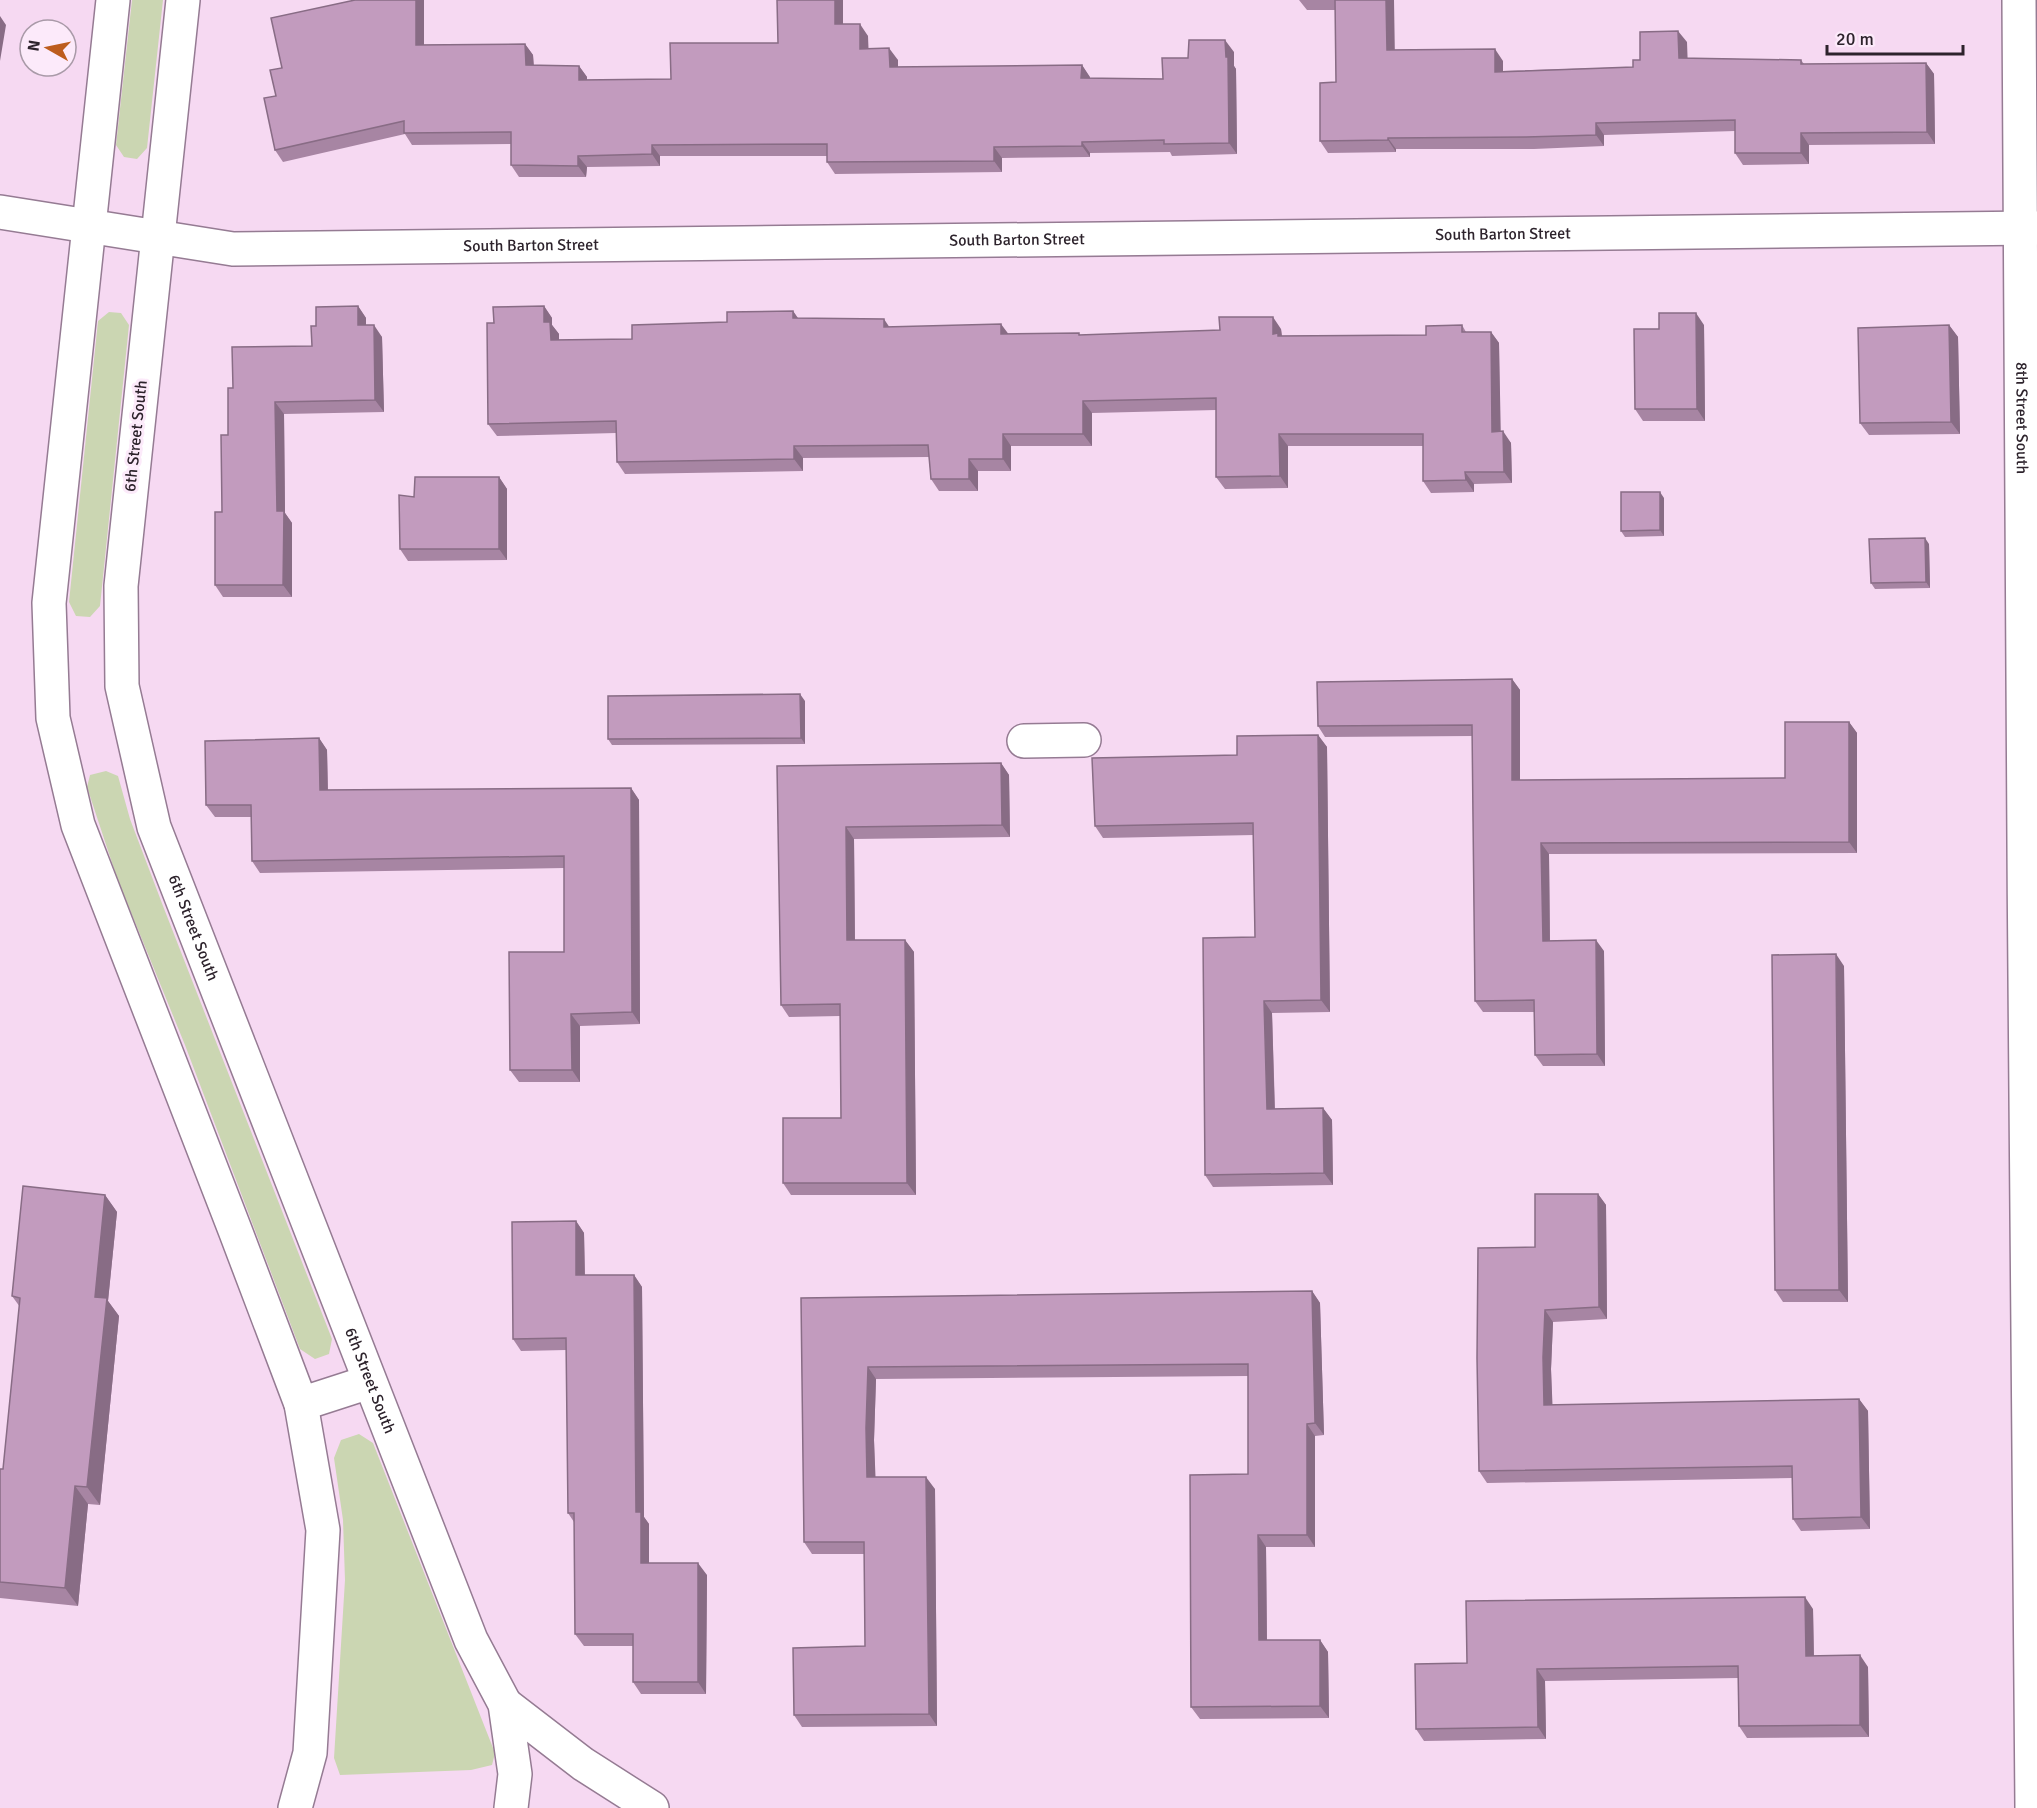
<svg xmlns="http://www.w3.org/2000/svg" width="2037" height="1808" font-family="Signika,sans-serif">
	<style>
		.green { fill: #cbd6b2 }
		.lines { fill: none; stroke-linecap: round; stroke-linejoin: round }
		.minor-casing { stroke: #957b93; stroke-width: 36 }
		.minor { stroke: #fff; stroke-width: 33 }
		.wall { fill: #a785a3 }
		.shaded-wall { fill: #886c85 }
		.building { fill: #c29bbe; stroke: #886c85; stroke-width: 1.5 }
		.labels { text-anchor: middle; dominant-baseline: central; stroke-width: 6; stroke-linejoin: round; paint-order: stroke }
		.street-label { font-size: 16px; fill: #2d232c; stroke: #fceafa }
	</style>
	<rect width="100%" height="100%" fill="#f6d9f2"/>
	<path class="green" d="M 132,0 L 163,0 L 147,148 L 137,159 L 124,157 L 116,145 Z
		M 109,312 L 121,313 L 129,325 L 100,606 L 90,617 L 76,616 L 69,602 L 98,321 Z
		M 106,771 L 118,776 L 130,819 L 163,906 L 332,1339 L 329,1354 L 315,1359 L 300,1349 L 185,1045 L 117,878 L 87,787 L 90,775 Z
		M 359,1434 L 373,1443 L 495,1753 L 492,1765 L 471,1770 L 340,1775 L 334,1758 L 345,1580 L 343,1520 L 334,1458 L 341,1440 Z"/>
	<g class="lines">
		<g class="minor-casing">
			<g id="minor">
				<path d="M 113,0 L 49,603 L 53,718 L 78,825 L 235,1230 L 301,1404 L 323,1530 L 310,1753 L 295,1808"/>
				<path id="s1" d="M 183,0 L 121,586 L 122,686 L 154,827 L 471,1640 L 505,1704 L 515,1774 L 511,1808"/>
				<path id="s2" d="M 2019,0 C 2023,603 2025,1205 2032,1808"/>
				<path id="s3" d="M 0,212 L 233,249 L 2037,228"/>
				<path d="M 1024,741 L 1084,740"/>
				<path d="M 301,1404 L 369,1382"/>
				<path d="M 505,1704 L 583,1764 L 652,1808"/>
			</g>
		</g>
		<use href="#minor" class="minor"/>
	</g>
	<path class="wall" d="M 424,0 L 424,45 L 525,44 L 533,55 L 534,65 L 579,66 L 587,77 L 587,80 L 671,79 L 778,43 L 777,0 L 843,0 L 843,24 L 868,36 L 868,49 L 898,60 L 898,67 L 1082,65 L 1090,78 L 1163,79 L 1188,58 L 1234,52 L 1234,66 L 1236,69 L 1237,154 L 1172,156 L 1170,152 L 1090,153 L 1090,157 L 1002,158 L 1002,172 L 835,174 L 827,162 L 827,156 L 660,156 L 660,166 L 587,167 L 586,177 L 519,177 L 511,165 L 511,144 L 412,145 L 405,134 L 283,162 L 275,150 L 276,96 L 282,68 Z
		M 1299,0 L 1394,0 L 1394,50 L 1503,61 L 1503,71 L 1633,67 L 1640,60 L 1687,42 L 1687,58 L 1801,60 L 1804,64 L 1926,63 L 1934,74 L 1935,144 L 1809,145 L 1809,164 L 1743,165 L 1735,153 L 1735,131 L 1604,135 L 1604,146 L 1534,149 L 1396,149 L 1396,152 L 1328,153 L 1320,141 L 1336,82 L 1335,10 L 1307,10 Z
		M 358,306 L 366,318 L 366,325 L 382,337 L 384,412 L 284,414 L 285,513 L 292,523 L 292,597 L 223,597 L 215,585 L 233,388 L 312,346 L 316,326 Z
		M 544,306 L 552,318 L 552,325 L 559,334 L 559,340 L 632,339 L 793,311 L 798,318 L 889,327 L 1008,334 L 1080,335 L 1281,329 L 1282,336 L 1426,335 L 1462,325 L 1466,332 L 1491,332 L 1499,343 L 1500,431 L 1511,443 L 1512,483 L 1474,484 L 1474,492 L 1431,493 L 1423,481 L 1423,446 L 1288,446 L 1288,488 L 1225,489 L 1216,477 L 1216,410 L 1092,413 L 1092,446 L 1011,446 L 1011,471 L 978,471 L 978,491 L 939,491 L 931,479 L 929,457 L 803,458 L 803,471 L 625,474 L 617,462 L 616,433 L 497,436 L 488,424 L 494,323 Z
		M 1704,325 L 1705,421 L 1643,421 L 1635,409 L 1659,329 Z
		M 1949,325 L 1958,337 L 1960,434 L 1869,435 L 1860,423 Z
		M 499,477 L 507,489 L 507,560 L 408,561 L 400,549 Z
		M 1664,498 L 1664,536 L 1625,537 L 1621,531 Z
		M 1929,544 L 1930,588 L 1875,589 L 1871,583 Z
		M 1512,679 L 1520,690 L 1520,780 L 1785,778 L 1849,722 L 1857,733 L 1857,853 L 1549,854 L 1550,941 L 1604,951 L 1605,1066 L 1543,1066 L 1535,1055 L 1535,1012 L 1483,1012 L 1475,1001 L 1472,736 L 1325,737 L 1318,726 Z
		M 805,701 L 805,744 L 612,745 L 608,739 Z
		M 1318,735 L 1327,747 L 1330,1012 L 1272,1013 L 1275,1109 L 1323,1108 L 1332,1120 L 1333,1185 L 1213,1187 L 1205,1175 L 1255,937 L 1254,835 L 1103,838 L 1095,826 L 1237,755 Z
		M 319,738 L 327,750 L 328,790 L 631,788 L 639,800 L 640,1024 L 580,1026 L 580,1082 L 519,1082 L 510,1070 L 564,952 L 564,868 L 260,873 L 252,861 L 251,817 L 215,817 L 206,805 Z
		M 1001,763 L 1009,775 L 1010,837 L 854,839 L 855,940 L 905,940 L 914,952 L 916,1195 L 791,1195 L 783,1183 L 841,1118 L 840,1016 L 789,1017 L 781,1005 L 777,766 Z
		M 1844,966 L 1848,1302 L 1783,1302 L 1775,1290 Z
		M 1598,1194 L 1606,1205 L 1607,1319 L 1553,1322 L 1551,1369 L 1552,1405 L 1859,1399 L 1868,1411 L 1870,1529 L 1801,1531 L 1793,1519 L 1792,1478 L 1487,1483 L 1479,1471 L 1535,1247 Z
		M 105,1195 L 117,1212 L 108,1301 L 119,1316 L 100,1505 L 88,1504 L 78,1606 L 0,1598 L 0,1469 L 3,1469 L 20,1307 L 12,1296 Z
		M 576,1221 L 584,1233 L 585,1275 L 634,1275 L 642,1287 L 644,1517 L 649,1524 L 649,1563 L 707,1575 L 706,1694 L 641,1694 L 633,1682 L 633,1646 L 584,1646 L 575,1634 L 574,1522 L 568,1513 L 566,1350 L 521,1351 L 513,1339 Z
		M 1312,1291 L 1320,1303 L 1324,1435 L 1315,1436 L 1315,1547 L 1266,1547 L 1267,1640 L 1320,1640 L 1328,1652 L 1329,1718 L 1200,1719 L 1191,1707 L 1248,1474 L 1248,1376 L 876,1379 L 874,1440 L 875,1477 L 935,1489 L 937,1726 L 802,1727 L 794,1715 L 865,1646 L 864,1554 L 812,1554 L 804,1542 L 801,1298 Z
		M 1813,1609 L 1814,1656 L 1868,1667 L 1869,1737 L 1747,1738 L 1739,1726 L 1738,1678 L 1545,1681 L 1546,1739 L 1424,1741 L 1416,1729 L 1467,1663 Z"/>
	<path class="shaded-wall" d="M 416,0 L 424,0 L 424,56 L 416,45 Z
		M 835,0 L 843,0 L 843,36 L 835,24 Z
		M 1386,0 L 1394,0 L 1395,62 L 1387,50 Z
		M 0,16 L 6,25 L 0,61 Z
		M 860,24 L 868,36 L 869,61 L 860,49 Z
		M 1678,31 L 1687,42 L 1688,70 L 1679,58 Z
		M 1225,40 L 1234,52 L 1234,66 L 1236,69 L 1237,154 L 1229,143 Z
		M 525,44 L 533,55 L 534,77 L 526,65 Z
		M 889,48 L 898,60 L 898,78 L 890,67 Z
		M 1495,49 L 1503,61 L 1503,83 L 1495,72 Z
		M 1926,63 L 1934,74 L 1935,144 L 1927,132 Z
		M 1082,65 L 1090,77 L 1089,89 L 1081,78 Z
		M 579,66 L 587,77 L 587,92 L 579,80 Z
		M 1596,123 L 1604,135 L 1604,146 L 1596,135 Z
		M 1801,133 L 1809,145 L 1809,164 L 1801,153 Z
		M 1388,138 L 1396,149 L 1396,152 L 1388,140 Z
		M 1082,142 L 1090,153 L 1090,157 L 1082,146 Z
		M 652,145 L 660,156 L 660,166 L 652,154 Z
		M 994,147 L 1002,158 L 1002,172 L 994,161 Z
		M 578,156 L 587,167 L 586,177 L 578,166 Z
		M 358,306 L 366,318 L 366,337 L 358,325 Z
		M 544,306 L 552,318 L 552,325 L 559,334 L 559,352 L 551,340 L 544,322 Z
		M 793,311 L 801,323 L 793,318 Z
		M 1696,313 L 1704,325 L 1705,421 L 1697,409 Z
		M 1273,317 L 1281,329 L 1282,338 L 1273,334 Z
		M 884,319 L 892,331 L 884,327 Z
		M 1001,324 L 1010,336 L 1001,334 Z
		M 374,325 L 382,337 L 384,412 L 375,400 Z
		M 1949,325 L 1958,337 L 1960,434 L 1951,422 Z
		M 1491,332 L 1499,343 L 1501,444 L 1492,432 Z
		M 1083,401 L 1092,413 L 1092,446 L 1083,434 Z
		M 275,402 L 284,414 L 285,513 L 292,523 L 292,597 L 283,585 L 277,511 Z
		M 1503,431 L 1511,443 L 1512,483 L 1504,472 Z
		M 1003,434 L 1011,446 L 1011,471 L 1003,459 Z
		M 1279,434 L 1288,446 L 1288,488 L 1280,476 Z
		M 794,446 L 803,458 L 803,471 L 794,459 Z
		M 969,459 L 978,471 L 978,491 L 969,479 Z
		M 1465,472 L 1474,484 L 1474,492 L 1466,480 Z
		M 499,477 L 507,489 L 507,560 L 499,549 Z
		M 1660,492 L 1664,498 L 1664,536 L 1660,530 Z
		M 1925,538 L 1929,544 L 1930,588 L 1926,582 Z
		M 1512,679 L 1520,690 L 1520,791 L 1512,780 Z
		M 800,694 L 805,701 L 805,744 L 801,738 Z
		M 1849,722 L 1857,733 L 1857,853 L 1849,842 Z
		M 1318,735 L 1327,747 L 1330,1012 L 1321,1000 Z
		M 319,738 L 327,750 L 328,802 L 320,790 Z
		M 1001,763 L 1009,775 L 1010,837 L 1002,825 Z
		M 631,788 L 639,800 L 640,1024 L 632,1012 Z
		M 846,827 L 854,839 L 855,952 L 847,940 Z
		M 1541,843 L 1549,854 L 1550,952 L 1543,941 Z
		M 905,940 L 914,952 L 916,1195 L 907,1183 Z
		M 1596,940 L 1604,951 L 1605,1066 L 1597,1054 Z
		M 1836,954 L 1844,966 L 1848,1302 L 1839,1290 Z
		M 1264,1001 L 1272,1013 L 1275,1121 L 1267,1109 Z
		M 571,1014 L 580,1026 L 580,1082 L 572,1070 Z
		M 1323,1108 L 1332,1120 L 1333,1185 L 1324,1173 Z
		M 1598,1194 L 1606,1205 L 1607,1319 L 1599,1307 Z
		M 105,1195 L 117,1212 L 108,1301 L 119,1316 L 100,1505 L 87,1487 L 95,1297 Z
		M 576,1221 L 584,1233 L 585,1287 L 576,1275 Z
		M 634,1275 L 642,1287 L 644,1517 L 649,1524 L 649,1575 L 641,1563 L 636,1512 Z
		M 1312,1291 L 1320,1303 L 1324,1435 L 1315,1423 Z
		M 1545,1310 L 1553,1322 L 1551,1369 L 1553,1417 L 1544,1405 L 1543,1357 Z
		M 868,1367 L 876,1379 L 874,1440 L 876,1489 L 867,1477 L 866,1428 Z
		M 1859,1399 L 1868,1411 L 1870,1529 L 1861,1517 Z
		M 1307,1424 L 1315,1436 L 1315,1547 L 1307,1535 Z
		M 926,1477 L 935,1489 L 937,1726 L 929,1714 Z
		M 75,1486 L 88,1504 L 78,1606 L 65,1588 Z
		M 1258,1535 L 1266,1547 L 1267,1652 L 1259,1640 Z
		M 698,1563 L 707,1575 L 706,1694 L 698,1682 Z
		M 1805,1597 L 1813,1609 L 1814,1668 L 1806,1656 Z
		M 1320,1640 L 1328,1652 L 1329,1718 L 1320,1706 Z
		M 1860,1655 L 1868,1667 L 1869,1737 L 1860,1725 Z
		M 1537,1669 L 1545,1681 L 1546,1739 L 1538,1727 Z"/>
	<path class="building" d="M 355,0 L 416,0 L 416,45 L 525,44 L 526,65 L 579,66 L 579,80 L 671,79 L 670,43 L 778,43 L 777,0 L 835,0 L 835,24 L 860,24 L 860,49 L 889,48 L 890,67 L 1082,65 L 1081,78 L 1163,79 L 1162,58 L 1188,58 L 1189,40 L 1225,40 L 1226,57 L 1228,57 L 1229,143 L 1164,144 L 1164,140 L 1082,142 L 1082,146 L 994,147 L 994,161 L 827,162 L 827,144 L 652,145 L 652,154 L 578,156 L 578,166 L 511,165 L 511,132 L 404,133 L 404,121 L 275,150 L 264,98 L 276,96 L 270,70 L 282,68 L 271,18 Z
		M 1335,0 L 1386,0 L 1387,50 L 1495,49 L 1495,72 L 1633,67 L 1633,60 L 1640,60 L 1640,32 L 1678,31 L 1679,58 L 1801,60 L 1801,64 L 1926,63 L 1927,132 L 1801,133 L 1801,153 L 1735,153 L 1735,120 L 1596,123 L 1596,135 L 1526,137 L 1388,138 L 1388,140 L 1320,141 L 1320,83 L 1336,82 Z
		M 358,306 L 358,325 L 374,325 L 375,400 L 275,402 L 277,511 L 284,511 L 283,585 L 215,585 L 215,512 L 222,512 L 221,435 L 228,435 L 228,388 L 233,388 L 232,347 L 312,346 L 311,326 L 316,326 L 316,307 Z
		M 544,306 L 544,322 L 550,322 L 551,340 L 632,339 L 632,325 L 727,322 L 727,312 L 793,311 L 793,318 L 884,319 L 884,327 L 1001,324 L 1001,334 L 1079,333 L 1079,335 L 1220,330 L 1219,317 L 1273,317 L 1273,334 L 1278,333 L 1278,336 L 1426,335 L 1426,326 L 1462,325 L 1462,332 L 1491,332 L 1492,432 L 1503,431 L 1504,472 L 1465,472 L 1466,480 L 1423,481 L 1423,434 L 1279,434 L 1280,476 L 1216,477 L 1216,398 L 1083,401 L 1083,434 L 1003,434 L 1003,459 L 969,459 L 969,479 L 931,479 L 928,445 L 794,446 L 794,459 L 617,462 L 616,421 L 488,424 L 487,323 L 494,323 L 493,307 Z
		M 1659,313 L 1696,313 L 1697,409 L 1635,409 L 1634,329 L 1659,329 Z
		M 1949,325 L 1951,422 L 1860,423 L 1858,328 Z
		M 415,477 L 499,477 L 499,549 L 400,549 L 399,495 L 414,497 Z
		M 1621,492 L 1660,492 L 1660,530 L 1621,531 Z
		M 1925,538 L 1926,582 L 1871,583 L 1869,539 Z
		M 1512,679 L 1512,780 L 1785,778 L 1785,722 L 1849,722 L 1849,842 L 1541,843 L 1543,941 L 1596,940 L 1597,1054 L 1535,1055 L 1534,1000 L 1475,1001 L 1472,725 L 1318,726 L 1317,682 Z
		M 800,694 L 801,738 L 608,739 L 608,696 Z
		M 1318,735 L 1321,1000 L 1264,1001 L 1267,1109 L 1323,1108 L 1324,1173 L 1205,1175 L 1203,938 L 1255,937 L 1253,823 L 1095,826 L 1092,758 L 1237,755 L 1237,736 Z
		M 319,738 L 320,790 L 631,788 L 632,1012 L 571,1014 L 572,1070 L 510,1070 L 509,952 L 564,952 L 564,856 L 252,861 L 251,805 L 206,805 L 205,741 Z
		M 1001,763 L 1002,825 L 846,827 L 847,940 L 905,940 L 907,1183 L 783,1183 L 783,1118 L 841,1118 L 840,1004 L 781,1005 L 777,766 Z
		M 1836,954 L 1839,1290 L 1775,1290 L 1772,955 Z
		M 23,1186 L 105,1195 L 95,1297 L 107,1298 L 87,1487 L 75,1486 L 65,1588 L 0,1582 L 0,1469 L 3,1469 L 20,1298 L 12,1296 Z
		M 1535,1194 L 1598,1194 L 1599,1307 L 1545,1310 L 1543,1357 L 1544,1405 L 1859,1399 L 1861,1517 L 1793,1519 L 1792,1466 L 1479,1471 L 1477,1358 L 1478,1248 L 1535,1247 Z
		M 576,1221 L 576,1275 L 634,1275 L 636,1512 L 641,1512 L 641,1563 L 698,1563 L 698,1682 L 633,1682 L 633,1634 L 575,1634 L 574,1513 L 568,1513 L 566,1338 L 513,1339 L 512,1222 Z
		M 1312,1291 L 1315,1423 L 1307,1424 L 1307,1535 L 1258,1535 L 1259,1640 L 1320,1640 L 1320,1706 L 1191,1707 L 1190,1475 L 1248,1474 L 1248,1364 L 868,1367 L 866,1428 L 867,1477 L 926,1477 L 929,1714 L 794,1715 L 793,1648 L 865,1646 L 864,1542 L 804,1542 L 801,1298 Z
		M 1805,1597 L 1806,1656 L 1860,1655 L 1860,1725 L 1739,1726 L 1738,1666 L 1537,1669 L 1538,1727 L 1416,1729 L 1415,1664 L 1467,1663 L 1466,1601 Z"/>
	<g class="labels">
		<g class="street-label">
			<text stroke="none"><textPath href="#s3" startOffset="1506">South Barton Street</textPath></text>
			<text stroke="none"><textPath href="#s3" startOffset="1020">South Barton Street</textPath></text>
			<text stroke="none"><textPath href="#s3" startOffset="534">South Barton Street</textPath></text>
			<text stroke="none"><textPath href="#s2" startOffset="418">8th Street South</textPath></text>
			<text transform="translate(136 436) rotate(-84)">6th Street South</text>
			<text stroke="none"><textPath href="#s1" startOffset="942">6th Street South</textPath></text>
			<text stroke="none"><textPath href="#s1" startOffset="1428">6th Street South</textPath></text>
		</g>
	</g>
	<g transform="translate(48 48) rotate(279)"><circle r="28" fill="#fceafa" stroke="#a99aa8" stroke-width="1.5"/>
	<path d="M0-4.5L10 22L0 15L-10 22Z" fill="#bd5c1d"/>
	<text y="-9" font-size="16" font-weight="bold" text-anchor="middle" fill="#2d232c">N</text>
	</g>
	<path d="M1827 45v9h136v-9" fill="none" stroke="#2d232c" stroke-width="3"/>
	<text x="1836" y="45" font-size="18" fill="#2d232c" stroke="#fceafa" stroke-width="4.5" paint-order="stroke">20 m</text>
</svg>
